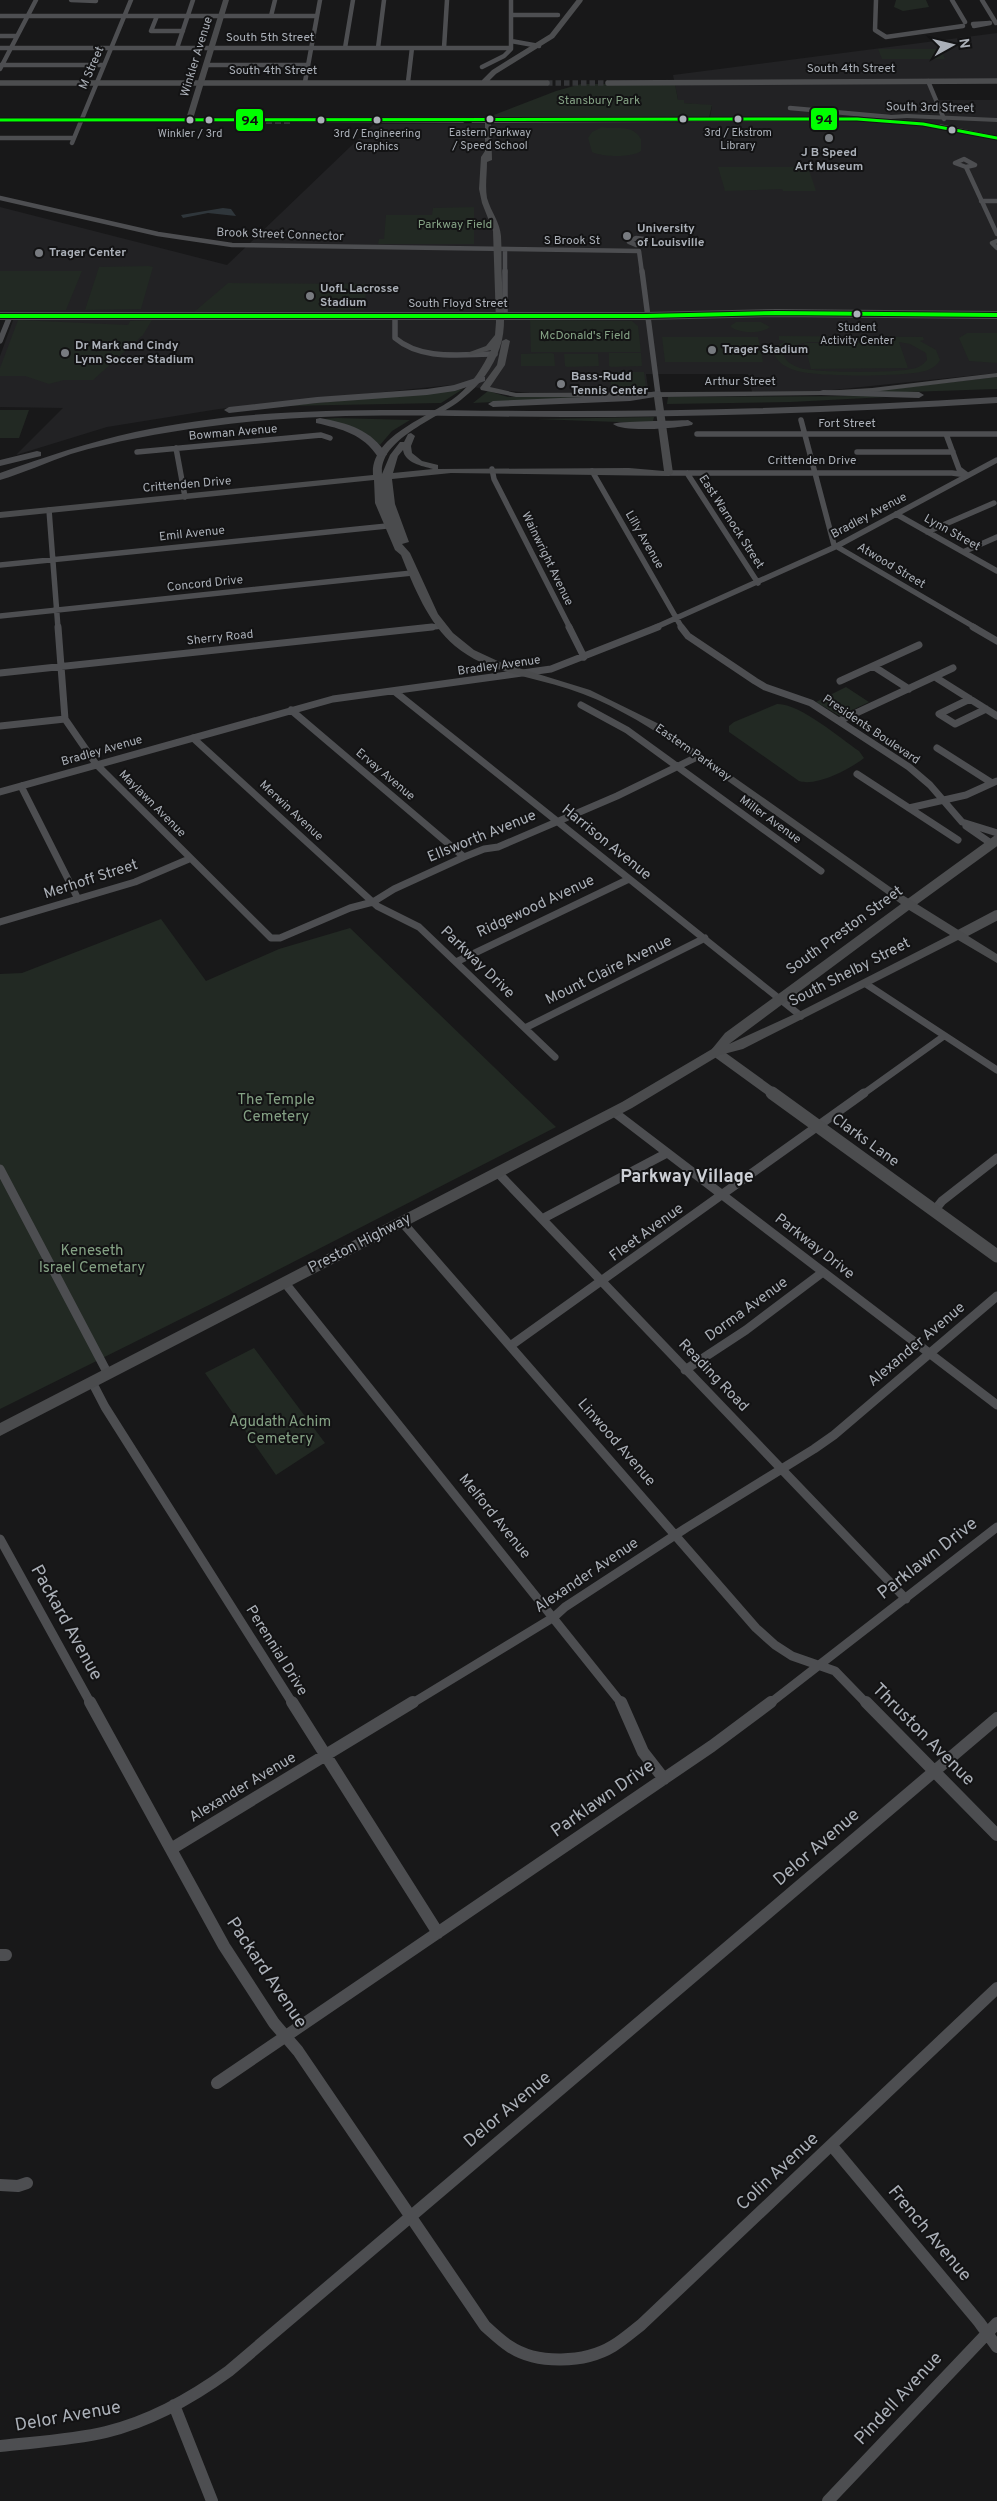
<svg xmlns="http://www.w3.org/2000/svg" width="997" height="2501" font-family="Overpass,sans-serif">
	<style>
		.built { fill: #222224 }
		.green { fill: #222923; fill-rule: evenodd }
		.water { fill: #2f363b }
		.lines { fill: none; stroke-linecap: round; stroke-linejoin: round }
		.secondary-tunnel { stroke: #353639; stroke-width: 5.5; stroke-dasharray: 5.5 3; stroke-linecap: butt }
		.primary-tunnel { stroke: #353639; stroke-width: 6; stroke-dasharray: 6 3; stroke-linecap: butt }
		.street-far4 { stroke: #4d4e51; stroke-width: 4.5 }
		.street-far3 { stroke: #4d4e51; stroke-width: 5.5 }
		.street-far2 { stroke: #4d4e51; stroke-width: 7 }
		.street-far1 { stroke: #4d4e51; stroke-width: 9 }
		.street { stroke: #4d4e51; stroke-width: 12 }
		.secondary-far3 { stroke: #4c4d4f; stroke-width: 5.5 }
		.secondary-far2 { stroke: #4c4d4f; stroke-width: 8 }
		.secondary-far1 { stroke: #4c4d4f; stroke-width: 10 }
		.secondary { stroke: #4c4d4f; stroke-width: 13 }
		.primary { fill: #4a4b4d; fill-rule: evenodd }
		.highway { fill: #4a4b4e; fill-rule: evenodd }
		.bus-1-far1-casing { stroke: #131314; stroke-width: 5 }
		.bus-1-casing { stroke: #131314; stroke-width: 6 }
		.bus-1-far1 { stroke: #0f0; stroke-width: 3 }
		.bus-1 { stroke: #0f0; stroke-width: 4 }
		.bus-dot { fill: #abb0b8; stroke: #131314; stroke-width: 2 }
		.poi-dot { fill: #787b80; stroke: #131314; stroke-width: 2 }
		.labels { text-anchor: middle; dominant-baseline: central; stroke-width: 4; stroke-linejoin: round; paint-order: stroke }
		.far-bus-label { font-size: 11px; fill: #abb0b8; stroke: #131314 }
		.far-street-label { font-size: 12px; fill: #abb0b8; stroke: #131314 }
		.far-park-label { font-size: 12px; fill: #84a184; stroke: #131314 }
		.far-poi-label { font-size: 12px; font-weight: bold; fill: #abb0b8; stroke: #131314; text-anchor: start }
		.street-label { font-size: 15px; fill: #abb0b8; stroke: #131314 }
		.park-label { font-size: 15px; fill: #84a184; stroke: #131314 }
		.quarter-label { font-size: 18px; font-weight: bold; fill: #cccfd5; stroke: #131314 }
		.near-street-label { font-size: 18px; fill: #abb0b8; stroke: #131314 }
		.line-badge { stroke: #131314; stroke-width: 2 }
		.pale-badge-label { font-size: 14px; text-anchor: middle; font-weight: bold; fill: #111 }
	</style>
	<rect width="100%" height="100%" fill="#181819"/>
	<path class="built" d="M 997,33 L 997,79 L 926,79 L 935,100 L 997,100 L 997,373 L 813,392 L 752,392 L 748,374 L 646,374 L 648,388 L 639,392 L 530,393 L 451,385 L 219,409 L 107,427 L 16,455 L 63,408 L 0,407 L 0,356 L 16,312 L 0,312 L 0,207 L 227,265 L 374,124 L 709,122 L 712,106 L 684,103 L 678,100 L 673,75 Z"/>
	<path class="green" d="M 896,0 L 926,0 L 929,7 L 903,11 L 894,7 Z
		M 878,49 L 941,49 L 945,59 L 882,59 Z
		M 581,84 L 675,84 L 678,100 L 684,100 L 684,103 L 712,105 L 709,118 L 486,118 L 556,91 Z
		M 602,127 C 617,130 632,123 641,139 L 641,151 C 632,158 602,157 592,152 L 588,138 L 592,132 Z
		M 718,167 L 808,167 L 816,191 L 783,191 L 782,189 L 725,191 Z
		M 474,207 L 474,244 L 378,244 L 379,239 L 384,239 L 386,215 L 432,215 L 433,208 Z
		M 149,266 L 153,267 L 141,309 L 85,310 L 99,267 Z
		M 0,271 L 82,271 L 66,310 L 0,310 Z
		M 228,283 L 367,284 L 364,310 L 194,312 Z
		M 18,320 L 128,325 L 130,321 L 152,320 L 143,335 L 93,380 L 64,380 L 49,384 L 25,376 L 0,376 L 0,368 Z
		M 530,320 L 632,321 L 638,326 L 641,352 L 531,352 Z
		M 736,322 L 761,322 L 770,327 C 762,334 738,334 730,326 Z
		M 967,333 L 997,333 L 997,363 L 969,361 L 959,338 Z
		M 779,336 L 923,337 L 924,340 L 920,341 L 936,350 L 940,360 C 937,366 931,369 925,371 C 904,377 818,377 797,371 C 787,368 777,363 774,353 L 776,347 L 785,341 L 779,340 ZM 807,342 L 899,342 L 804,343 L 811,369 L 908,368 L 899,342 L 910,344 L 926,353 L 927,360 C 923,365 918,368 911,369 C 893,373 818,373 800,368 C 792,365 786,362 783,354 L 786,348 Z
		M 662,337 L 758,337 L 763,362 L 665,362 Z
		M 551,353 L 554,354 L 555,366 L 521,366 L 521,354 Z
		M 609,353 L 641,353 L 642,366 L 611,367 L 609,366 Z
		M 564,354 L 598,354 L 599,366 L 567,367 L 565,366 Z
		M 613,372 L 644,372 L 646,387 L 614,388 L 611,387 L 610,374 Z
		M 997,377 L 997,389 L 848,394 Z
		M 463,389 L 441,403 L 282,406 L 453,391 Z
		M 488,391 L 508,397 L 608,397 L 473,403 Z
		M 668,397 L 883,396 L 886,397 L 791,402 L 667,404 Z
		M 0,410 L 29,410 L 19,438 L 0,438 Z
		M 654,417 L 653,421 L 645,423 L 536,419 Z
		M 337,418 L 410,420 L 392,431 L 380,445 L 368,435 L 322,419 Z
		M 846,687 L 869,702 L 840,716 L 816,702 Z
		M 777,704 C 799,703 840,738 859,751 L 864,758 C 850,769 816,787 799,781 L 729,732 L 729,726 L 734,722 Z
		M 161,919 L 206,981 L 279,949 L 350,928 L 556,1127 L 227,1296 L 0,1409 L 0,974 L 22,973 Z
		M 254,1348 L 325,1443 L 276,1475 L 205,1373 Z"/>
	<path class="water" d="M 223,208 L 231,209 L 236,216 L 208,213 L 183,218 L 181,215 Z"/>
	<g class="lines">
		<path class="secondary-tunnel" d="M 547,83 L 608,83"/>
		<path class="primary-tunnel" d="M 266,121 L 290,121"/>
		<path class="street-far4" d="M 71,0 L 96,1
			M 876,0 L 875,30 L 886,37 L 963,26
			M 952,0 L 965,22
			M 982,0 L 996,23
			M 511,15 L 558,15
			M 0,16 L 317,16
			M 157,16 L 151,31 L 183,31
			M 271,16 L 275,0
			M 973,24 L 990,23 L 974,26
			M 0,36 L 17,36
			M 511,41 L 539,46
			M 0,48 L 511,48
			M 177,48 L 193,0
			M 345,48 L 353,0
			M 378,48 L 384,0
			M 444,48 L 447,0
			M 0,65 L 104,65
			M 206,65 L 308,65
			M 482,67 L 504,56 L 511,49 L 511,0
			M 0,69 L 36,0
			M 928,81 L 944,119
			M 305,82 L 320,0
			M 408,82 L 412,48
			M 790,108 L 890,117
			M 0,138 L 73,138
			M 72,143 L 131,0
			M 964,159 L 975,165 L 966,167 L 955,163 Z
			M 966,167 L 997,234
			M 0,198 L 158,234 L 232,245 L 639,251 L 642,273
			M 981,201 L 997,201
			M 636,238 L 644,239 L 646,243 L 636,245 L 629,242 Z
			M 997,241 L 992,243 L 997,248
			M 505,250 L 505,273"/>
		<path class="street-far3" d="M 505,271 L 505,315
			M 642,271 L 658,394
			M 395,315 L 395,338 C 422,361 462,354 495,354
			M 0,341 L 10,316
			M 801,420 L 834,545 L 976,628
			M 697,434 L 997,434
			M 946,434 L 959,469 L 967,475
			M 176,448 L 185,497
			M 137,452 L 321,435 L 330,438
			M 857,452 L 953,452
			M 492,469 L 494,479 L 570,628
			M 592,471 L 682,628
			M 669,473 L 952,473 L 967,475
			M 687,473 L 758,583
			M 49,510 L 58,628
			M 896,514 L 997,571
			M 927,532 L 994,503
			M 963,552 L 997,537
			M 0,565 L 387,526
			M 0,616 L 412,573
			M 421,628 L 443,626
			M 654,628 L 835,547 L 997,460"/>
		<path class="street-far2" d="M 58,627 L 65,719 L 96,764 L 271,938 L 280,938 L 350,908 L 373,902 L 394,889 L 464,857 L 484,849 L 498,847 L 617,796 L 699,756
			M 569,627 L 584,657
			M 681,627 L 688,636 L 755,681 L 765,687 L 811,703 L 909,767 L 930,785 L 962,822 L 997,833
			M 973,627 L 997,641
			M 873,666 L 909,689
			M 0,673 L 432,627
			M 935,677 L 997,716
			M 840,681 L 919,645
			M 394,691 L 801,1016
			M 970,699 L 939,714 L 955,724 L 986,709
			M 581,705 L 627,730 L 821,871
			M 291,710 L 464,857
			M 839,721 L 953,668
			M 0,726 L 65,719
			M 193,738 L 377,906 L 419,927 L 555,1057
			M 937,748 L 992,783
			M 857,774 L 958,840
			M 21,786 L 78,899
			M 0,792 L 333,699 L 551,669 L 658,627
			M 909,808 L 966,795 L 997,781
			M 966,826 L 992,844
			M 0,922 L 135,882 L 189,859
			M 456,962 L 629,879
			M 866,984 L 997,1070
			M 525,1028 L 705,938
			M 863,1094 L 944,1036"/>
		<path class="street-far1" d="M 614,1112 L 997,1405
			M 0,1169 L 108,1374
			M 498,1173 L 906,1599
			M 934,1211 L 942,1201 L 997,1158
			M 542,1219 L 667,1153
			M 402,1222 L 756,1628 L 775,1645 L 792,1656 L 835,1671 L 867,1704
			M 285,1283 L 622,1704
			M 510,1346 L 864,1093
			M 685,1370 L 746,1330 L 823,1272
			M 92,1382 L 105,1407 L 293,1704
			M 0,1539 L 91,1704
			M 411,1704 L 554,1617 L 565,1607 L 686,1528 L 814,1449 L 834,1435 L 997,1296
			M 769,1704 L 997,1527"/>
		<path class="street" d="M 90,1702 L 224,1946 L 274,2023 L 298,2051 L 485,2326 C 493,2333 500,2340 509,2346 C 537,2365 585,2363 613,2346 C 623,2340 632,2332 641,2325 L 997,1988
			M 292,1702 L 438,1933
			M 621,1702 L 643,1752 L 664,1779
			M 866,1702 L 997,1835
			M 171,1849 L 413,1702
			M 0,1955 L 6,1955
			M 217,2083 L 712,1746 L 771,1702
			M 832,2146 L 979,2322 L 997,2347
			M 0,2185 L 18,2186 L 27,2183
			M 174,2405 L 212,2501
			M 0,2446 C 35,2442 72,2440 106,2432 C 151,2421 192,2398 229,2371 L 997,1718
			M 828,2501 L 997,2323"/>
		<path class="secondary-far3" d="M 484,82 L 494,72 L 552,36 L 580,0
			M 0,83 L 547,83
			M 608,83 L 997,81"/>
		<path class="secondary-far2" d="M 0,316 L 646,316 L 776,313 L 997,315"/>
		<path class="secondary-far1" d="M 909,904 L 997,840
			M 959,935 L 997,915
			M 716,1052 L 774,1094"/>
		<path class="secondary" d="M 772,1093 L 997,1256"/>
		<path class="primary" d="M 223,0 L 229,0 L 193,119 L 266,119 L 268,122 L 0,122 L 0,118 L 186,119 Z
			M 907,114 L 997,118 L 997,122 L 907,118 L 857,121 L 491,123 L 492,160 L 487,162 C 487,174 485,186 487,198 C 491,212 500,222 501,236 C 502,252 501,267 502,282 C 503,303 507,327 500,347 C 493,368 480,385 462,399 C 440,418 379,438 382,474 L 390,455 L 400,442 L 404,442 L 408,434 L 411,433 L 415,436 L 411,446 L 412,453 L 422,461 L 438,465 L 438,469 L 629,468 L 664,471 L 654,397 L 516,397 L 481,390 L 480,388 L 497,365 L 502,341 L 506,339 L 510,341 L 505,365 L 490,387 L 516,393 L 823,391 L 872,388 L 997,373 L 997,377 L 872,392 L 823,395 L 662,397 L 673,473 L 669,476 L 451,473 L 392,479 L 395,504 L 409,542 L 402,544 L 410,553 L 438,614 L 453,633 L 474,650 L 502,663 L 590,690 L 657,723 L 893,889 L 997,954 L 997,963 L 958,940 L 743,1049 L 720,1055 L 632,1108 L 503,1176 L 0,1436 L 0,1423 L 622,1102 L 712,1049 L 725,1033 L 901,904 L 674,743 C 641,722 607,701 569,689 C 531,676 487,673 455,646 C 428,623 414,587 401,555 L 395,550 L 375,503 L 374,480 L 0,518 L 0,512 L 373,475 C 370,435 432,416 457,396 C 473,383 482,368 491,350 L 471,355 L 467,353 L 486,346 L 495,335 L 496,322 L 493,231 L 482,203 L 479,189 L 481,157 L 485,151 L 485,123 L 472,123 L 470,120 L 857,117 ZM 403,450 C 405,463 422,466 433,469 L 393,473 L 398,456 ZM 909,910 L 950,935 L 797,1013 L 729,1044 Z
			M 290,119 L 463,119 L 466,121 L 463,123 L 288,122 Z
			M 940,124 L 997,136 L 997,140 L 938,127 Z"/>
		<path class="highway" d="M 482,376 L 485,377 L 485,381 L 455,391 L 427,395 L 317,403 L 229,413 L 224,410 L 229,407 L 317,397 L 427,389 L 454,385 Z
			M 823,390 L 919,392 L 924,395 L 919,398 L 820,395 L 820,391 Z
			M 658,391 L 661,392 L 661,396 L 630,401 L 493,407 L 488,404 L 493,401 L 630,395 Z
			M 997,397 L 997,403 C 852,412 708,417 563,417 C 444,417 323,410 205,427 C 160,433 115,441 71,454 C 47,462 24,473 0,480 L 0,473 C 45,457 89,442 135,432 C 278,401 428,412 573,411 C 715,411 856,406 997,397 Z
			M 320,418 C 348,423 372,430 387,455 L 378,457 C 363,434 342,429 316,423 L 316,419 Z
			M 688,420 L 693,423 L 692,425 C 677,428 624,433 613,424 C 616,421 677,421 688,420 Z
			M 37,451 L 41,452 L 41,456 L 0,466 L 0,460 Z"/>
		<g class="bus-1-far1-casing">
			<path id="bus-1-far1" d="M 0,120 L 857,119 L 923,124 L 997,138"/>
		</g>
		<g class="bus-1-casing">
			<path id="bus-1" d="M 0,316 L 646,316 L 776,313 L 997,315"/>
		</g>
		<use href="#bus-1-far1" class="bus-1-far1"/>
		<use href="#bus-1" class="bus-1"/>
	</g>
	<g class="bus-dot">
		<circle cx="490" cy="119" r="4.5"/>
		<circle cx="683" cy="119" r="4.5"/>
		<circle cx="738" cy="119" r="4.5"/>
		<circle cx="190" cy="120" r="4.5"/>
		<circle cx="209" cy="120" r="4.5"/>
		<circle cx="321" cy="120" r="4.5"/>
		<circle cx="377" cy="120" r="4.5"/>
		<circle cx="952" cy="130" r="4.5"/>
		<circle cx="857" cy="314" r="4.5"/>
	</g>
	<g class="poi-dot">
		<circle cx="829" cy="138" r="5"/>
		<circle cx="627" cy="236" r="5"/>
		<circle cx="39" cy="253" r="5"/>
		<circle cx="310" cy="296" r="5"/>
		<circle cx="712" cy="350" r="5"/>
		<circle cx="65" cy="353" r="5"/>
		<circle cx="561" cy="384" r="5"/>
	</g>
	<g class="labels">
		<g class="far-bus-label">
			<text x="490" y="133">Eastern Parkway<tspan x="490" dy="13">/ Speed School</tspan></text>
			<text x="738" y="133">3rd / Ekstrom<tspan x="738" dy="13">Library</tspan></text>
			<text x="190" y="134">Winkler / 3rd</text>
			<text x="377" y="134">3rd / Engineering<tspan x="377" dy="13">Graphics</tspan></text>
			<text x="857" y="328">Student<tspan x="857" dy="13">Activity Center</tspan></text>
		</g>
		<g class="far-street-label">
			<text x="270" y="38">South 5th Street</text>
			<text transform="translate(197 57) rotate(-73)">Winkler Avenue</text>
			<text transform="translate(92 68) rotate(-67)">M Street</text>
			<text x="851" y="69">South 4th Street</text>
			<text x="273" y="71">South 4th Street</text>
			<text transform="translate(930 108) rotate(1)">South 3rd Street</text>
			<text transform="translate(280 235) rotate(2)">Brook Street Connector</text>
			<text x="572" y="241">S Brook St</text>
			<text x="458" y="304">South Floyd Street</text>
			<text x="740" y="382">Arthur Street</text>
			<text x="847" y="424">Fort Street</text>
			<text transform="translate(233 433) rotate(-5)">Bowman Avenue</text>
			<text x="812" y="461">Crittenden Drive</text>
			<text transform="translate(187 485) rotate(-5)">Crittenden Drive</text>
			<text transform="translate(869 516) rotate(-28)">Bradley Avenue</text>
			<text transform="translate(731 522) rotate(57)">East Warnock Street</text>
			<text transform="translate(952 533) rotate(29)">Lynn Street</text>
			<text transform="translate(192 534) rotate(-6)">Emil Avenue</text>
			<text transform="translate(644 540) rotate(60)">Lilly Avenue</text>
			<text transform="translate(547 559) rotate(64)">Wainwright Avenue</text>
			<text transform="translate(891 566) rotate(31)">Atwood Street</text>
			<text transform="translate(205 584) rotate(-6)">Concord Drive</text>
			<text transform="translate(220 638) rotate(-6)">Sherry Road</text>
			<text transform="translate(499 666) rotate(-8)">Bradley Avenue</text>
			<text transform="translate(871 730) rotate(34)">Presidents Boulevard</text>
			<text transform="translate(102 751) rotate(-16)">Bradley Avenue</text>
			<text transform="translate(693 753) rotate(35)">Eastern Parkway</text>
			<text transform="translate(385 775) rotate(40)">Ervay Avenue</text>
			<text transform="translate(152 804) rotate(45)">Maylawn Avenue</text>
			<text transform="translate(291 811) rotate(43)">Merwin Avenue</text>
			<text transform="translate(770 820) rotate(36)">Miller Avenue</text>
		</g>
		<g class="far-park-label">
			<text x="599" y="101">Stansbury Park</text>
			<text x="455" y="225">Parkway Field</text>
			<text x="585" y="336">McDonald's Field</text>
		</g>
		<g class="far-poi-label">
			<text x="829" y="153" text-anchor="middle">J B Speed<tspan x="829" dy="14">Art Museum</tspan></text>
			<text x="637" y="229">University<tspan x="637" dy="14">of Louisville</tspan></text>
			<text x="49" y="253">Trager Center</text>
			<text x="320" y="289">UofL Lacrosse<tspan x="320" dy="14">Stadium</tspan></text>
			<text x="75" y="346">Dr Mark and Cindy<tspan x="75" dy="14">Lynn Soccer Stadium</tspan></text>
			<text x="722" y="350">Trager Stadium</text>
			<text x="571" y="377">Bass-Rudd<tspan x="571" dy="14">Tennis Center</tspan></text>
		</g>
		<g class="street-label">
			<text transform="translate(482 837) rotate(-22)">Ellsworth Avenue</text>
			<text transform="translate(606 843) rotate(39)">Harrison Avenue</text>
			<text transform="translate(91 880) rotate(-18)">Merhoff Street</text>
			<text transform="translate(536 907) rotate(-25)">Ridgewood Avenue</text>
			<text transform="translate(845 931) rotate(-36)">South Preston Street</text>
			<text transform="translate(477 963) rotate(44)">Parkway Drive</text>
			<text transform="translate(609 971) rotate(-26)">Mount Claire Avenue</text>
			<text transform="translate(850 973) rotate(-27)">South Shelby Street</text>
			<text transform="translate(865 1141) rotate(36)">Clarks Lane</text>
			<text transform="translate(647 1233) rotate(-36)">Fleet Avenue</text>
			<text transform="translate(360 1244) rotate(-27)">Preston Highway</text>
			<text transform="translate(814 1247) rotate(38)">Parkway Drive</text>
			<text transform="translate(747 1310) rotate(-36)">Dorma Avenue</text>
			<text transform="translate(917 1345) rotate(-40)">Alexander Avenue</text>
			<text transform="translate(713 1376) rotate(46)">Reading Road</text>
			<text transform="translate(616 1443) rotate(49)">Linwood Avenue</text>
			<text transform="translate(494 1517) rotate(51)">Melford Avenue</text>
			<text transform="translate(587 1576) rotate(-34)">Alexander Avenue</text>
			<text transform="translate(276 1651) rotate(58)">Perennial Drive</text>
			<text transform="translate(243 1788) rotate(-31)">Alexander Avenue</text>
		</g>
		<g class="park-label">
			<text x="276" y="1100">The Temple<tspan x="276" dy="17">Cemetery</tspan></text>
			<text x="92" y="1251">Keneseth<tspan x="92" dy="17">Israel Cemetary</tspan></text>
			<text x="280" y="1422">Agudath Achim<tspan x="280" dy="17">Cemetery</tspan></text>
		</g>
		<g class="quarter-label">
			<text x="687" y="1177">Parkway Village</text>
		</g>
		<g class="near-street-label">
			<text transform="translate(928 1559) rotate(-38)">Parklawn Drive</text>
			<text transform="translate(66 1623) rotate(61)">Packard Avenue</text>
			<text transform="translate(923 1735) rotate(45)">Thruston Avenue</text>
			<text transform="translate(603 1799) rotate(-35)">Parklawn Drive</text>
			<text transform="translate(817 1848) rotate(-41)">Delor Avenue</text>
			<text transform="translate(266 1973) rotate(56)">Packard Avenue</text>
			<text transform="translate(508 2110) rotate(-40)">Delor Avenue</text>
			<text transform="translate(778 2172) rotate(-43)">Colin Avenue</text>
			<text transform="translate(929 2234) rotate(50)">French Avenue</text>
			<text transform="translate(899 2399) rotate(-47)">Pindell Avenue</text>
			<text transform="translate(68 2417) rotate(-10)">Delor Avenue</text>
		</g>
	</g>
	<g class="line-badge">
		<rect x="810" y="107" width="28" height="24" rx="5" fill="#0f0"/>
		<rect x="235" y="108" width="29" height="24" rx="5" fill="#0f0"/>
	</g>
	<g class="pale-badge-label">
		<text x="824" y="124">94</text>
		<text x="250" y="125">94</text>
	</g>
	<g transform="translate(952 45) rotate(82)" stroke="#131314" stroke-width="4" paint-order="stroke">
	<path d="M0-4L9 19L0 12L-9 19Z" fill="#abb0b8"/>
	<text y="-8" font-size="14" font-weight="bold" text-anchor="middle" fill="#abb0b8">N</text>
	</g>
</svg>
